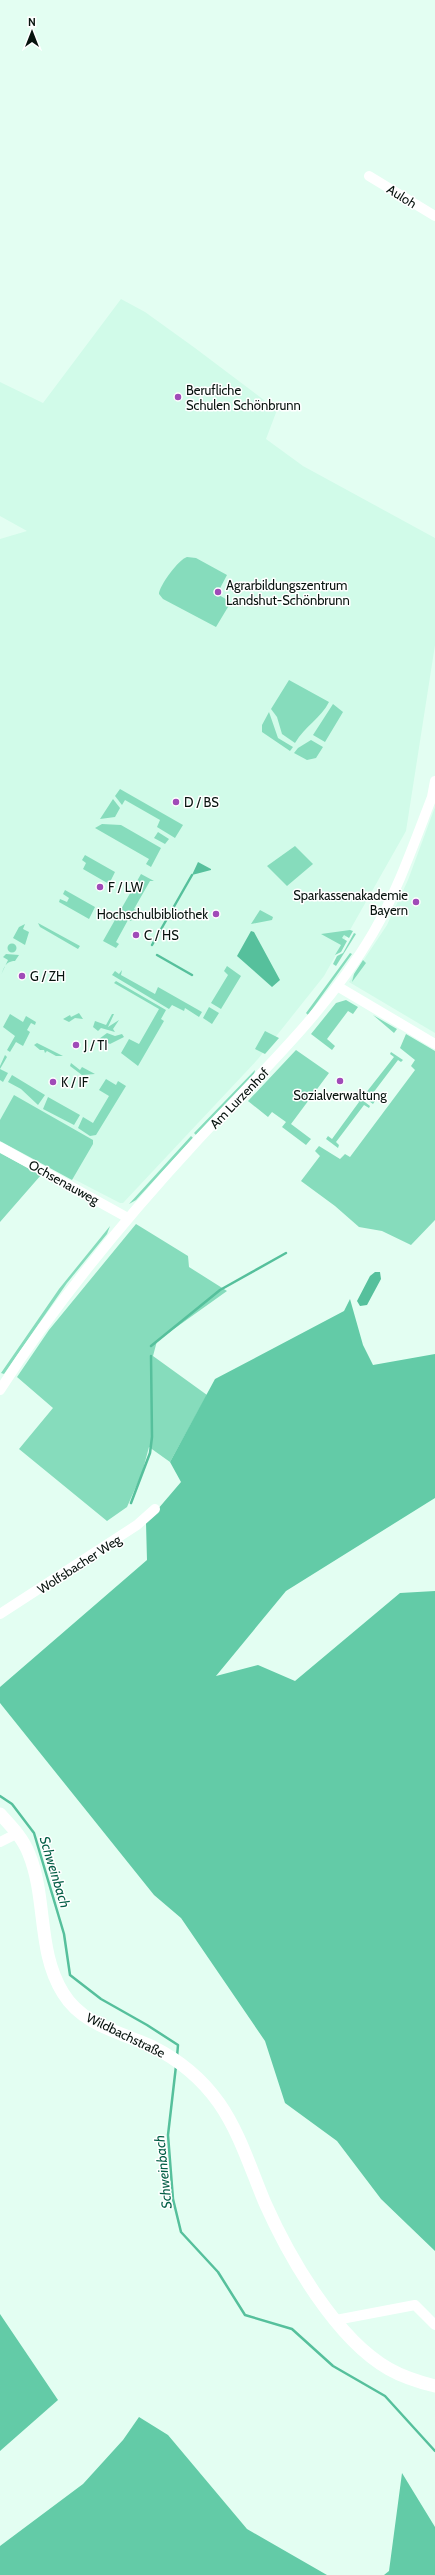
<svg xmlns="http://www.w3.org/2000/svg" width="435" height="2575" font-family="Cabin,sans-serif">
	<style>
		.built { fill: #d1fbe9 }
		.green { fill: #86dcbc }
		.forest { fill: #63cba7 }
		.water { fill: #56c09c }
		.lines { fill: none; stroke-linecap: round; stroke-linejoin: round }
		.stream { stroke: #56c09c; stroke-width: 2.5 }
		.minor { stroke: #fff; stroke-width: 10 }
		.major { stroke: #fff; stroke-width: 13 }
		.poi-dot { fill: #a04bb8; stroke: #fff; stroke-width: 1.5 }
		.labels { text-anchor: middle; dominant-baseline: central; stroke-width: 3; stroke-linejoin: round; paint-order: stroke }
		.street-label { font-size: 13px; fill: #07130e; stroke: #fff }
		.poi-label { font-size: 13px; fill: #07130e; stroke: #fff; text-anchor: start }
		.water-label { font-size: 14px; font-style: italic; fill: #045e46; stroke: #fff }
	</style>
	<rect width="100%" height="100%" fill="#e3fef2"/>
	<path class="built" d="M 121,299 L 145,312 L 195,348 L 277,410 L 266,439 L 303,466 L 435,538 L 435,645 L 406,831 L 350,930 L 324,976 L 258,1059 L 123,1203 L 120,1203 L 0,1141 L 0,539 L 27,531 L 0,516 L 0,382 L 43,403 Z
		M 435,807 L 435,1033 L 349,982 L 387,925 L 408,880 Z"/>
	<path class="green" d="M 187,557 L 196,558 L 227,575 L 217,594 L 231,602 L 216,627 L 163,599 L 159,594 C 159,586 179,559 187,557 Z
		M 289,680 L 329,702 C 321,718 305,726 295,743 L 282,734 L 277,717 L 271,709 Z
		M 333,704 L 343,712 L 325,742 L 313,735 Z
		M 269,712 L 278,738 L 293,747 L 290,751 L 262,732 L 262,725 Z
		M 311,740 L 323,747 L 316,758 L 307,760 L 294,753 L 298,748 Z
		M 120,789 L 183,825 L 175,838 L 157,827 L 160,820 L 125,800 L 122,805 L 115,796 Z
		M 113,799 L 120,808 L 115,817 L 100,819 Z
		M 102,824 L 121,825 L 161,848 L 151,867 L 146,864 L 149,859 L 95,828 Z
		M 158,832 L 169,839 L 165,844 L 154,838 Z
		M 295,846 L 313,864 L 287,886 L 267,866 Z
		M 85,855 L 115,872 L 109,884 L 83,869 L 86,863 L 82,860 Z
		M 141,874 L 154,881 L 150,881 L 134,909 L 137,911 L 131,921 L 128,920 L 116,942 L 119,944 L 116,948 L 103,941 Z
		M 65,890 L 95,907 L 89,919 L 59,902 L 60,899 L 67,902 L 69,898 L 63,894 Z
		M 260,910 L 273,917 L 272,920 L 251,924 Z
		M 38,923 L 80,946 L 78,949 L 40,927 Z
		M 25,924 L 23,929 L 29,932 L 25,945 L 13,938 L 19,927 Z
		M 350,930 L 353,931 L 349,938 L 344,935 L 342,938 L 347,941 L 341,952 L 335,955 L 341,945 L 321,934 Z
		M 354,933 L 356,934 L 336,966 L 333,964 L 337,956 L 343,953 Z
		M7.5 948a4.5 4.5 0 1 1 9 0a4.5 4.5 0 1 1-9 0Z
		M 350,953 L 352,954 L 308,1015 L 306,1013 Z
		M 6,954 L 19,955 L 15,961 C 4,961 4,970 0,977 L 8,960 L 3,957 Z
		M 363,960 L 366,963 L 352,982 L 354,974 Z
		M 227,966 L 241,976 L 221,1009 L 211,1003 L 228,975 L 224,971 Z
		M 122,970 L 121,975 L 155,994 L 158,987 L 202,1012 L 199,1017 L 185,1008 L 184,1011 L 172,1005 L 169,1009 L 112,975 L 115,971 L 119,974 Z
		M 116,981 L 166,1010 L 161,1019 L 164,1021 L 138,1066 L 121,1053 L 129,1039 L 139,1044 L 159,1009 L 114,983 Z
		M 346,1000 L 358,1007 L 353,1014 L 348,1011 L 327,1039 L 335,1046 L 332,1050 L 311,1034 L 336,1003 Z
		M 209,1007 L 219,1013 L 212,1024 L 203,1018 Z
		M 79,1013 L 83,1019 L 75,1018 L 69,1022 L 63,1019 L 70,1015 L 71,1017 Z
		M 10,1014 L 23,1022 L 26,1016 L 36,1022 L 35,1025 L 31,1023 L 27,1030 L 30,1032 L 23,1046 L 16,1042 L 10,1052 L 7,1050 L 15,1036 L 3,1027 Z
		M 112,1014 L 114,1014 L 108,1027 L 119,1020 L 113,1029 L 115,1032 L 101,1028 L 98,1031 L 93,1027 L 95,1021 L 106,1025 Z
		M 373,1015 L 397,1029 L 394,1033 Z
		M 265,1031 L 279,1038 L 265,1054 L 255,1049 Z
		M 107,1033 L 115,1036 L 122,1034 L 124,1037 L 110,1044 L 99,1039 Z
		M 406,1034 L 435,1051 L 435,1220 L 411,1245 L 382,1231 L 359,1227 L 335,1206 L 301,1181 L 320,1156 L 315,1151 L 319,1146 L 340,1159 L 345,1154 L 350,1157 L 415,1070 L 411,1066 L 415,1060 L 400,1048 Z
		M 37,1043 L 63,1056 L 56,1056 L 47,1051 L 45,1053 L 44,1050 L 40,1050 L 34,1045 Z
		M 296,1050 L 329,1073 L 291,1124 L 311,1139 L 306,1145 L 282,1127 L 286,1122 L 272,1112 L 268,1117 L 248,1101 Z
		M 391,1052 L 403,1060 L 401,1062 L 398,1060 L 370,1097 L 375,1101 L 373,1104 L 358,1093 L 360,1090 L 365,1094 L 394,1057 L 390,1054 Z
		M 5,1055 L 7,1057 L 0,1069 L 8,1073 L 3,1082 L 0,1080 L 0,1066 Z
		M 71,1063 L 80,1070 L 82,1067 L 95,1074 L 82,1075 L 70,1066 Z
		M 255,1070 L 254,1075 L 196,1135 L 194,1133 Z
		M 12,1075 L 45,1095 L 38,1105 L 21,1089 L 8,1082 Z
		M 106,1079 L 116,1085 L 118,1081 L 126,1086 L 96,1135 L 90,1136 L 78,1128 L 83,1117 L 93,1123 L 109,1096 L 99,1090 Z
		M 14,1095 L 93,1140 L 93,1144 L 72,1180 L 0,1141 L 0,1120 Z
		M 357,1096 L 370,1106 L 369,1108 L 364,1105 L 336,1142 L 339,1145 L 338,1148 L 326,1139 L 328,1136 L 332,1139 L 359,1102 L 355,1098 Z
		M 48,1097 L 80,1115 L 74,1125 L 43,1109 Z
		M 191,1136 L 193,1138 L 136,1200 L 129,1204 Z
		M 0,1153 L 41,1175 L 0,1222 Z
		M 136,1224 L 188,1256 L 189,1267 L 227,1291 L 157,1341 L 153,1356 L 207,1395 L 170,1462 L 149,1447 L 142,1473 L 127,1507 L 107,1521 L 19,1449 L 53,1408 L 17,1377 L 49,1330 Z
		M 110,1226 L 107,1234 L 67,1283 L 4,1374 L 1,1373 L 59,1289 Z"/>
	<path class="forest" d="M 350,1299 L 363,1345 L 373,1365 L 435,1354 L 435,1498 L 286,1591 L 216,1676 L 258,1665 L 295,1681 L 400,1593 L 435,1591 L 435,2251 L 381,2199 L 337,2141 L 285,2103 L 265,2041 L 181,1918 L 154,1895 L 0,1703 L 0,1687 L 147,1560 L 146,1523 L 181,1482 L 170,1462 L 215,1379 L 344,1311 Z
		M 0,2314 L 58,2400 L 0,2451 Z
		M 139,2417 L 168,2435 L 247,2529 L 327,2575 L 0,2575 L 0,2546 L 83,2484 L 123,2440 Z
		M 402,2473 L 435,2527 L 435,2575 L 384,2575 L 389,2571 Z"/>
	<path class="water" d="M 198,862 L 211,869 L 211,870 L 192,875 Z
		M 251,931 L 254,932 L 280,980 L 272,987 L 237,956 Z
		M 375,1272 L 380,1272 L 381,1279 L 367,1305 L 360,1306 L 357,1301 L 370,1276 Z"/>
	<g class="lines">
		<path class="stream" d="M 152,945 L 192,875
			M 157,955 L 192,975
			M 151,1346 L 220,1290 L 286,1253
			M 131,1503 L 150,1453 L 152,1437 L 151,1356
			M 0,1796 L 12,1804 L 34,1833 L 64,1934 L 70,1975 L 101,1999 L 147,2025 L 178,2045 L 177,2057
			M 176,2066 L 168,2135 L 173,2199 L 181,2232 L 218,2272 L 245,2315 L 292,2329 L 333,2366 L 385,2396 L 435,2451"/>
		<path class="minor" d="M 369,176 L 435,216
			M 337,986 L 435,1044
			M 0,1147 L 128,1218
			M 0,1390 C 57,1301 124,1220 196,1142 C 258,1075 326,1013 373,933 C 398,890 414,843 432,797 L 435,781
			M 0,1614 L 137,1525 L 155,1509
			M 0,1842 L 18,1833
			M 336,2320 L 415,2305 L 435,2325"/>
		<path class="major" d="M 0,1814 C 11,1826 23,1838 29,1854 C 47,1898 37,1952 63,1993 C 83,2026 121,2032 153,2047 C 179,2060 202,2079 219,2103 C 240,2133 251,2170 265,2203 C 289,2257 336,2339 389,2369 C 403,2377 419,2382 435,2386"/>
	</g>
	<g class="poi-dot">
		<circle cx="178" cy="397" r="4"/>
		<circle cx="218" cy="592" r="4"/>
		<circle cx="176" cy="802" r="4"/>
		<circle cx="100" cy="887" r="4"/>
		<circle cx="416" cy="902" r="4"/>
		<circle cx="216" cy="914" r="4"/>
		<circle cx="136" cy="935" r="4"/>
		<circle cx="22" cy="976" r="4"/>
		<circle cx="76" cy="1045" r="4"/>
		<circle cx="340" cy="1081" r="4"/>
		<circle cx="53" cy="1082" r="4"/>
	</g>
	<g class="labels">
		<g class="street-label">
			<text transform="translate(402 196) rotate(32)">Auloh</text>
			<text transform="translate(239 1098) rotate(-46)">Am Lurzenhof</text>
			<text transform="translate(64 1182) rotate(29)">Ochsenauweg</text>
			<text transform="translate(79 1564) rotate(-33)">Wolfsbacher Weg</text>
			<text transform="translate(126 2035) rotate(26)">Wildbachstraße</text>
		</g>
		<g class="poi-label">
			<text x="186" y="390">Berufliche<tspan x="186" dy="15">Schulen Schönbrunn</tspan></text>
			<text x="226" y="585">Agrarbildungszentrum<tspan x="226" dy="15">Landshut-Schönbrunn</tspan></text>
			<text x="184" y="802">D / BS</text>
			<text x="108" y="887">F / LW</text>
			<text x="408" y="895" text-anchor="end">Sparkassenakademie<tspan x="408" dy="15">Bayern</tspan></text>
			<text x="208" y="914" text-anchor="end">Hochschulbibliothek</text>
			<text x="144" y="935">C / HS</text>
			<text x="30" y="976">G / ZH</text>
			<text x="84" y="1045">J / TI</text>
			<text x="61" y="1082">K / IF</text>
			<text x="340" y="1095" text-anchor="middle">Sozialverwaltung</text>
		</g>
		<g class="water-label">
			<text transform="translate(55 1872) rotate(73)">Schweinbach</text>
			<text transform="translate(163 2172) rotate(-96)">Schweinbach</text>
		</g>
	</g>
	<g transform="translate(32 32)" stroke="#ffffff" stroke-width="3" paint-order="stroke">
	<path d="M0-3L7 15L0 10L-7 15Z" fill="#07130e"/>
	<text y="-6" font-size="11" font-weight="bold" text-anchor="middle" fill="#07130e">N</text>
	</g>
</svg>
